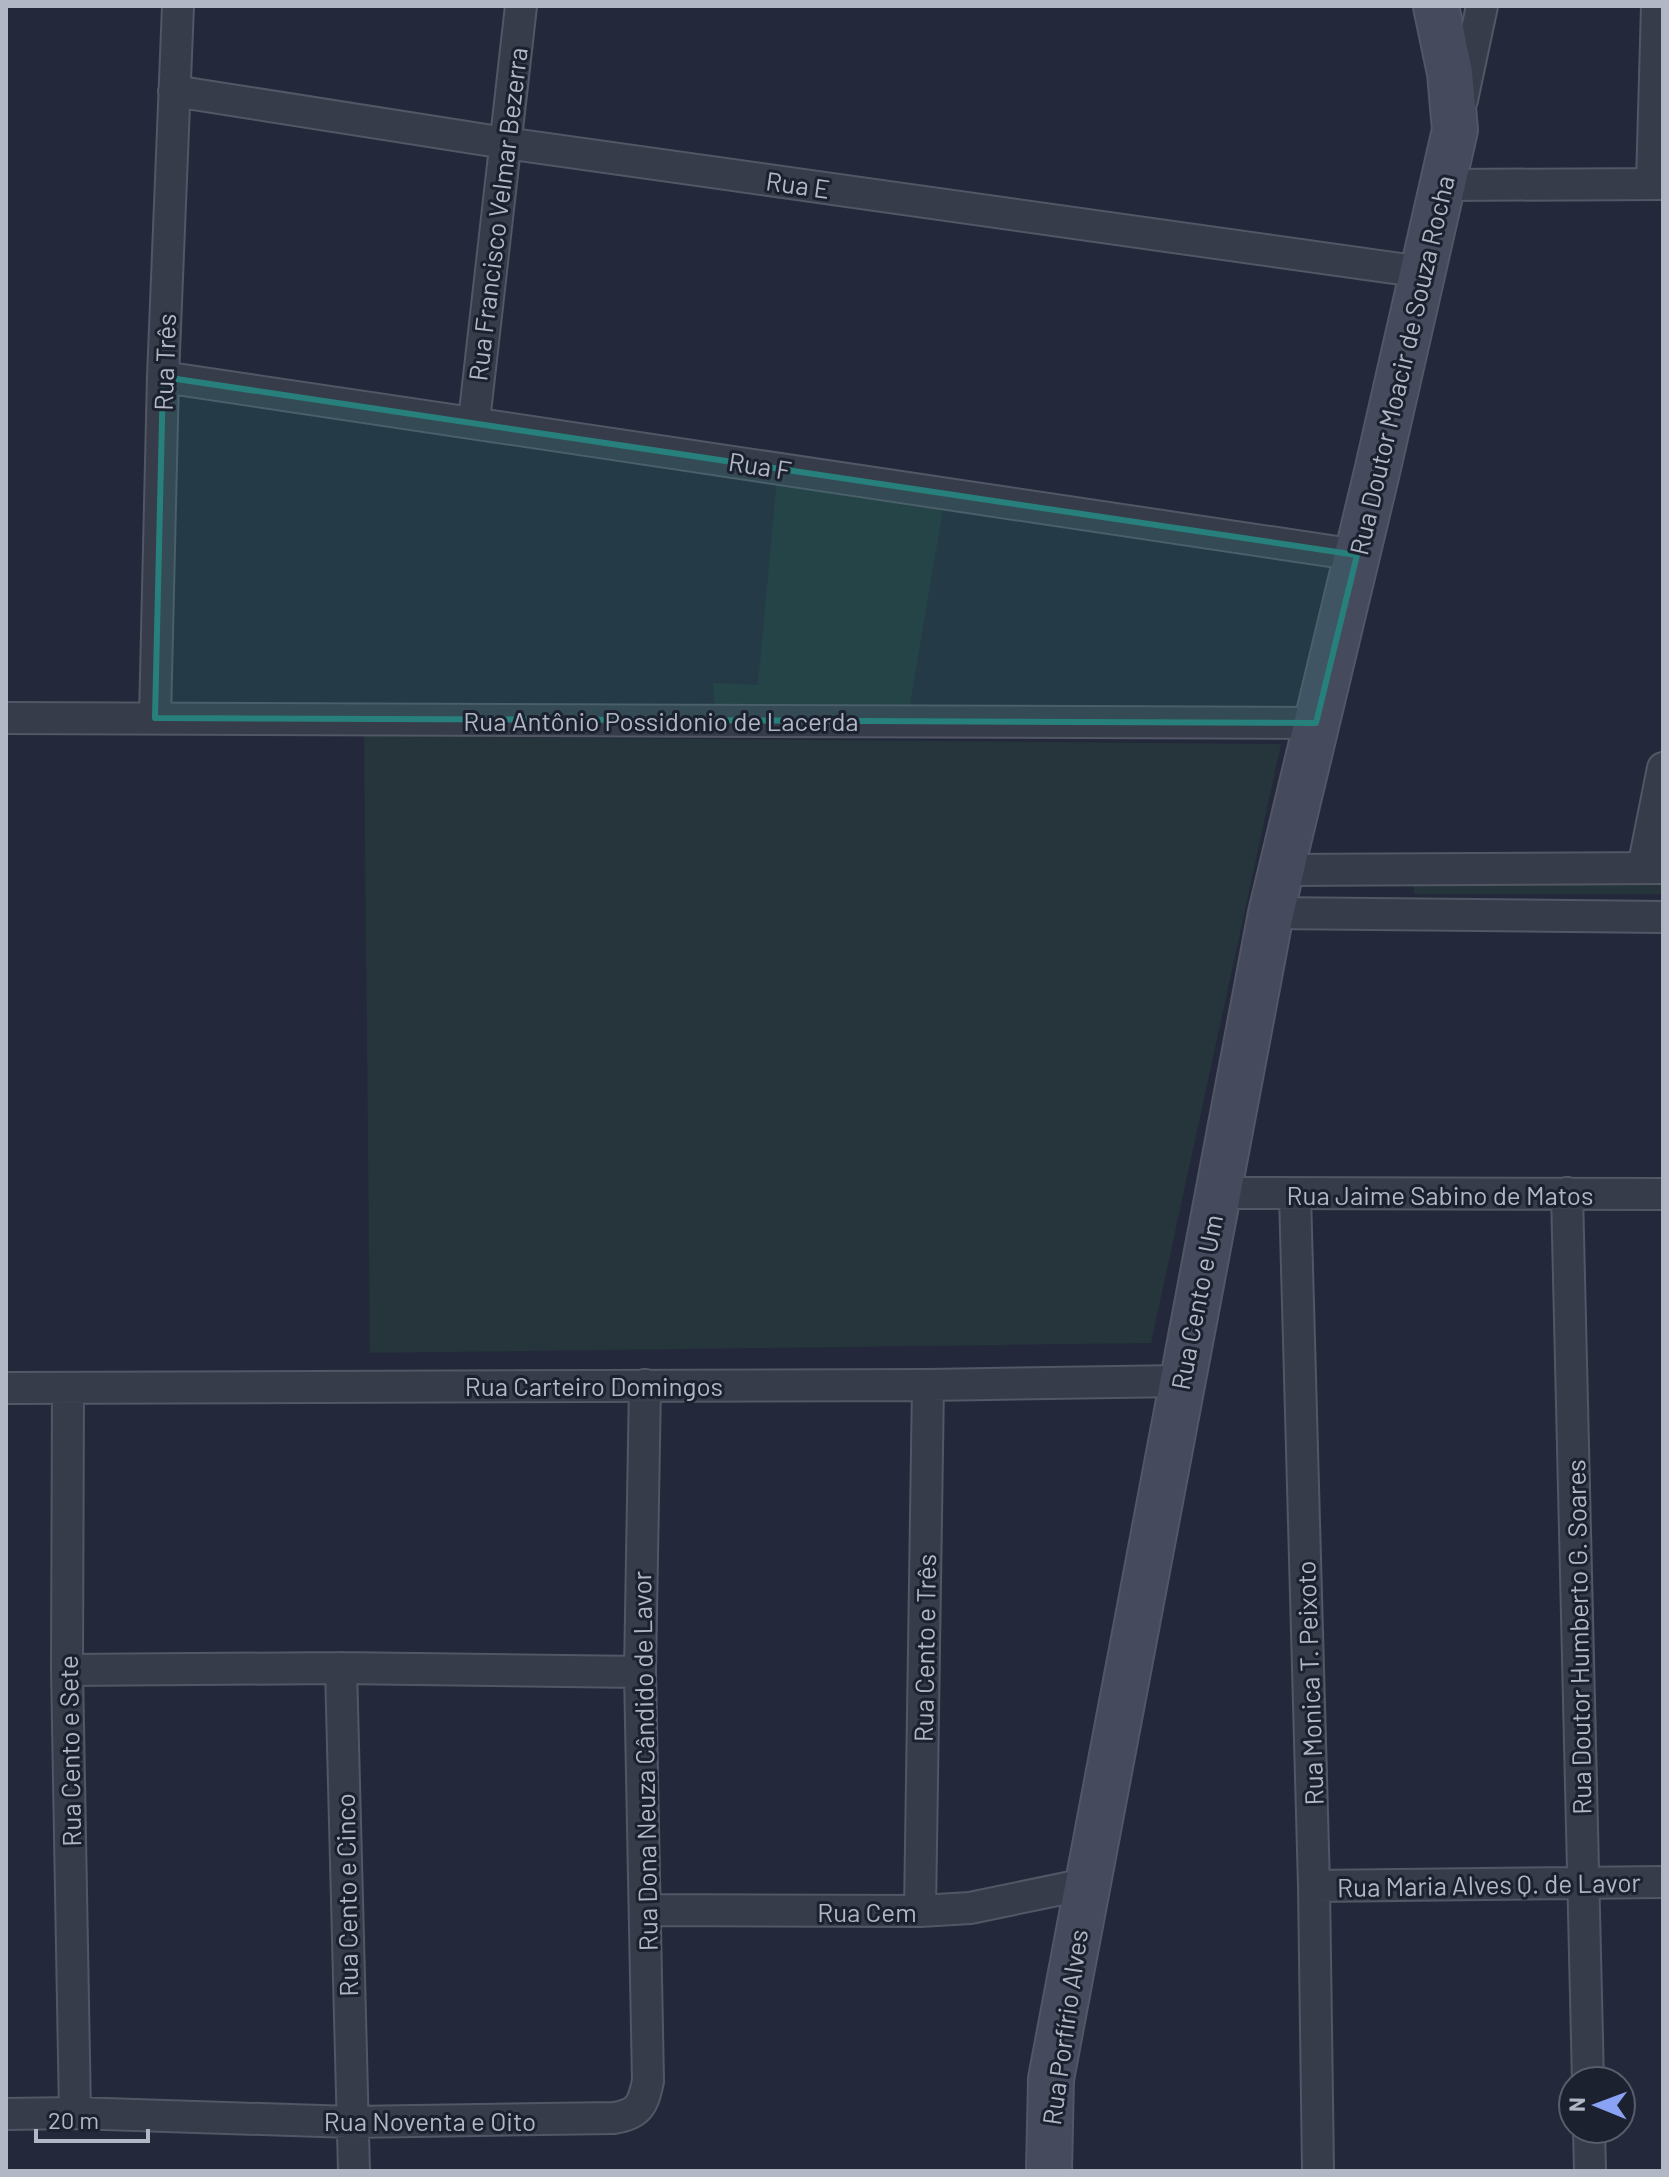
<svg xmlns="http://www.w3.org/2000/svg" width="1669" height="2177" font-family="Barlow,sans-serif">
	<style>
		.green { fill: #25353b }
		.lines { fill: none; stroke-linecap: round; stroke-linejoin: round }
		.street-casing { stroke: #525765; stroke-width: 34 }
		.secondary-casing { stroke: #525765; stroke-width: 48 }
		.street { stroke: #373c4a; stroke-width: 30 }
		.secondary { stroke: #454a5d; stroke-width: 44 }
		.marked { fill: #27807b; fill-opacity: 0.2; stroke: #27807b; stroke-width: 6; stroke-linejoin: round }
		.labels { text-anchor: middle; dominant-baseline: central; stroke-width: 6; stroke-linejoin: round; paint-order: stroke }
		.street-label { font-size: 26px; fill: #b2b7c6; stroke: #1c212f }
	</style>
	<rect width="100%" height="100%" fill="#23293a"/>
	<path class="green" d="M 778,467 L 946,492 L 907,721 L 716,720 L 713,683 L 758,685 Z
		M 364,736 L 1281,744 L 1151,1343 L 370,1353 Z
		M 1663,883 L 1663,894 L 1414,894 L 1414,885 Z"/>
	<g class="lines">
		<g class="street-casing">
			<path id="street" d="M 174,91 L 505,143 L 1422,272
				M 1462,100 L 1482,6
				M 1652,183 L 1657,6
				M 1443,185 L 1663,184
				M 163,377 L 1357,555
				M 474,421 L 521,6
				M 6,718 L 1316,723
				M 155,718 L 163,377 L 178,6
				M 1643,868 L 1663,768
				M 1281,870 L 1663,868
				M 1271,913 L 1663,917
				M 1217,1193 L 1663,1194
				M 1567,1193 L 1588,2081
				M 1295,1195 L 1314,1886 L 1318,2171
				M 6,1388 L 928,1385 L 1181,1381
				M 68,1388 L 67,1670 L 75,2113
				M 341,1668 L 354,2171
				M 67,1670 L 341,1668 L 640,1672
				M 1314,1886 L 1663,1882
				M 646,1910 L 920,1911 L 970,1908 L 1086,1884
				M 920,1911 L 928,1385
				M 6,2114 L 75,2113 L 351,2122 L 614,2118 C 639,2114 643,2105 648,2081 L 640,1672 L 645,1385
				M 1589,2129 L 1590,2171"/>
		</g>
		<g class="secondary-casing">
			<path id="secondary" d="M 1049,2171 L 1051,2079 L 1271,913 L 1377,472 L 1455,130 L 1450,73 L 1436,6"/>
		</g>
		<use href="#street" class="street"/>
		<use href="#secondary" class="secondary"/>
	</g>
	<path class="marked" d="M 163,377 L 1357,555 L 1316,723 L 155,718 Z"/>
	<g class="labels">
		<g class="street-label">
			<text transform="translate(798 184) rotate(8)">Rua E</text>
			<text transform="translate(497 214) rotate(-83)">Rua Francisco Velmar Bezerra</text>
			<text transform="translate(164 362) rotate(-88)">Rua Três</text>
			<text transform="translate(1401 365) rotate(-77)">Rua Doutor Moacir de Souza Rocha</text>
			<text transform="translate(760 465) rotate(9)">Rua F</text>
			<text x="661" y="720">Rua Antônio Possidonio de Lacerda</text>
			<text x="1440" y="1194">Rua Jaime Sabino de Matos</text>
			<text transform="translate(1196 1302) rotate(-79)">Rua Cento e Um</text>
			<text x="594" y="1385">Rua Carteiro Domingos</text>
			<text transform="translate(1578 1637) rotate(-91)">Rua Doutor Humberto G. Soares</text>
			<text transform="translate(924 1648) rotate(-89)">Rua Cento e Três</text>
			<text transform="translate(1309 1683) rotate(-92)">Rua Monica T. Peixoto</text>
			<text transform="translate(69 1751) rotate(-91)">Rua Cento e Sete</text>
			<text transform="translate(644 1761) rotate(-91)">Rua Dona Neuza Cândido de Lavor</text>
			<text transform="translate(1489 1884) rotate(-1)">Rua Maria Alves Q. de Lavor</text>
			<text transform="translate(346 1895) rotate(-91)">Rua Cento e Cinco</text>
			<text x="867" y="1911">Rua Cem</text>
			<text transform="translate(1064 2027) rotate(-82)">Rua Porfírio Alves</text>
			<text x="430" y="2120">Rua Noventa e Oito</text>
		</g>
	</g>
	<rect width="1669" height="2177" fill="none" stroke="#b2b7c6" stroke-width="16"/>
	<g transform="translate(1597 2105) rotate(271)"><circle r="38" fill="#1c212f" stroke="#585d6b" stroke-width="2"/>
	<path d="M0-6L14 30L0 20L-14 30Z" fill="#89a2f4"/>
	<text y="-12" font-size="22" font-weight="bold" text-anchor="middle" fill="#b2b7c6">N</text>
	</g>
	<path d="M36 2129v12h112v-12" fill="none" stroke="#b2b7c6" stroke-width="4"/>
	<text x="48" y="2129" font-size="24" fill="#b2b7c6" stroke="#1c212f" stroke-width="6" paint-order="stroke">20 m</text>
</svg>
